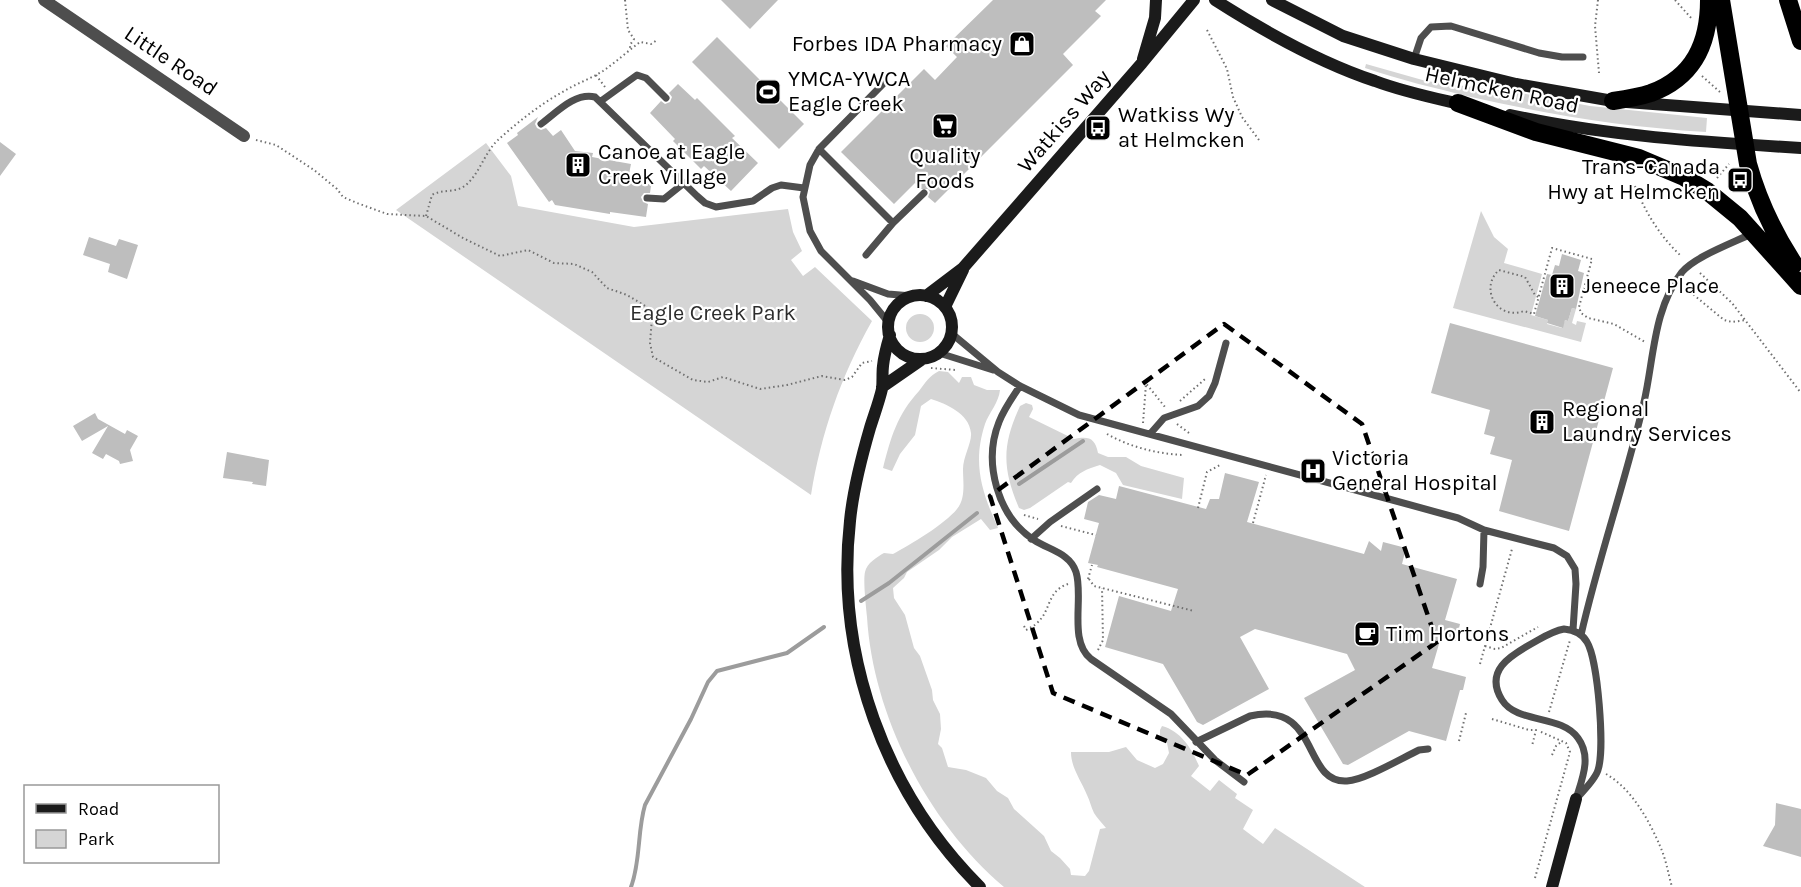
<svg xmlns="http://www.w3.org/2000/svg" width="1801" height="887" font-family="Karla,sans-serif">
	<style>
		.green { fill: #d5d5d5 }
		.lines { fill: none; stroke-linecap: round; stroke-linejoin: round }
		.stream { stroke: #9c9c9c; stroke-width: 4 }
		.building { fill: #bebebe }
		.path { stroke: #707070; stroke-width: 2; stroke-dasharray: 1.5 3; stroke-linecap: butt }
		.lane { stroke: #4e4e4e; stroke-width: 7 }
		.street { stroke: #4e4e4e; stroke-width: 12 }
		.secondary { stroke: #1b1b1b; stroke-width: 12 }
		.highway { stroke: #000; stroke-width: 18 }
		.marked { fill: none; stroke: #000; stroke-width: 4.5; stroke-dasharray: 12 8; stroke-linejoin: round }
		.labels { text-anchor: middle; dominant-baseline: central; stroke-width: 4.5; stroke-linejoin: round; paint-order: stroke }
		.poi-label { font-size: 22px; fill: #000; stroke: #fff; text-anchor: start }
		.street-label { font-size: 22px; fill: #000; stroke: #fff }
		.park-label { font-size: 22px; fill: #2c2c2c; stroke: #fff }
	</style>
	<rect width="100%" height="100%" fill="#fff"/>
	<path class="green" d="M 1366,64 L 1426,81 L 1526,94 L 1590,106 L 1707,118 L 1706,132 C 1624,127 1551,115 1471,97 C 1435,88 1400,80 1365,68 Z
		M 486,143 L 511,176 L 518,206 L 634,227 L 788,209 L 793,232 L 802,251 L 791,260 L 803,276 L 815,267 L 872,321 C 841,376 821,433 811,495 L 396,210 Z
		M 1481,211 L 1494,237 L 1508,249 L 1504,263 L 1542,274 L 1531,315 L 1548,320 L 1547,324 L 1562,328 L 1565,320 L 1568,321 L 1572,308 L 1576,309 L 1572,323 L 1576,325 L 1577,321 L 1586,323 L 1581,342 L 1453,308 Z
		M906 328a14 14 0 1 1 28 0a14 14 0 1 1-28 0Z
		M 939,371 L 948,372 L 959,383 L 962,377 L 971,377 L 974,385 L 987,390 L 1000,390 C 999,402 989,413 985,424 C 972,464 982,492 998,528 L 990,530 L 981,519 L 952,537 L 939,550 L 907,572 L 904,578 L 893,588 L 894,598 L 905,615 L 914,648 L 920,656 L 932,690 L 933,700 L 940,714 L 941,729 L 938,744 L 942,748 L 948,767 L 966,770 L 986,778 L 997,791 L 1008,798 L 1014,809 L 1044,836 L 1051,851 L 1060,858 L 1070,869 L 1071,875 L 1085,876 L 1089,871 L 1100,829 L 1106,828 C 1102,823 1097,818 1094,813 C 1091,807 1090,801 1087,795 C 1081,780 1071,768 1071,752 L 1109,752 L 1126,747 L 1137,760 L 1155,768 L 1163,764 L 1169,753 L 1167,743 L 1160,736 L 1160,730 L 1162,726 C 1181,731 1192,749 1199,766 L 1191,776 L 1210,791 L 1219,780 L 1237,794 L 1235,798 L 1253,810 L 1243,829 L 1263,844 L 1275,828 L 1365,887 L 1004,887 C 928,823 873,716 867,617 C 866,607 863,581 865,572 C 867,563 877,557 884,553 L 893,554 C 910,545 945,524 957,509 C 966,498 963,482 963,469 C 963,457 972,442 971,433 C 969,413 946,404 931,399 L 921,406 L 915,435 L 900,454 L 892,471 L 883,468 C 891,437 897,415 919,391 C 926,382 929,376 939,371 Z
		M 1026,403 L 1032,405 L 1033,409 L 1029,417 L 1074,439 C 1089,436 1095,438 1098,453 L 1108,457 L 1126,457 L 1141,466 L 1184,478 L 1182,499 L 1123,485 L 1116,473 L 1100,465 C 1087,469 1078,472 1071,483 L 1068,482 L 1030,508 L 1024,510 L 1019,508 C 1002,468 1002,445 1020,406 Z"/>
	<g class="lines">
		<path class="stream" d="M 1019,484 L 1083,441
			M 861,601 L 889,583 L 977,513
			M 631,887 C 641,860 637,832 645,805 L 691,719 L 708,682 L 717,671 L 787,653 L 824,627"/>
	</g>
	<path class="building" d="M 721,0 L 778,0 L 750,29 Z
		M 993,0 L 1106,0 L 1095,11 L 1101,16 L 1063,54 L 1073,65 L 935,203 L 928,197 L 930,192 L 928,189 L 920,189 L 915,183 L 894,204 L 841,152 L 924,69 L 935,80 L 957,57 L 946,46 Z
		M 717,37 L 804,124 L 779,149 L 692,62 Z
		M 678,84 L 695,100 L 697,98 L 735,136 L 732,138 L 758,163 L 731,191 L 704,166 L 701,169 L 673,141 L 675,139 L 650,113 L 661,101 L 665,104 L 670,102 L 672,97 L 669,93 Z
		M 538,117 L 535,124 L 537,128 L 541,130 L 546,128 L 553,136 L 561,130 L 575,151 L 593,153 L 592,157 L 631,164 L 629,174 L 652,179 L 650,193 L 644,193 L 641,197 L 643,202 L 648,204 L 646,217 L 610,212 L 610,214 L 555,205 L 552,200 L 549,202 L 507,143 L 518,135 L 517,133 Z
		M 0,142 L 16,154 L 0,176 Z
		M 89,237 L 116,246 L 119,239 L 138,245 L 127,279 L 108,272 L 110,264 L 83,255 Z
		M 1562,254 L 1581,260 L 1578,271 L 1584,273 L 1576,309 L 1572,308 L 1568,321 L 1565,320 L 1563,328 L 1547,323 L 1548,320 L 1535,316 L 1547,274 L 1552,275 L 1555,265 L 1559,266 Z
		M 1450,323 L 1613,368 L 1569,531 L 1499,511 L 1512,460 L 1490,454 L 1495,437 L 1484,434 L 1490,410 L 1431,393 Z
		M 95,413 L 98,419 L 125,434 L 127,430 L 138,436 L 130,450 L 133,461 L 120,464 L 119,461 L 106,454 L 103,459 L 92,453 L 108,426 L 82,441 L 73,426 Z
		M 227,452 L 269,460 L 266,486 L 252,484 L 253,482 L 223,478 Z
		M 1225,473 L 1259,482 L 1247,522 L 1364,554 L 1369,541 L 1381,551 L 1383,542 L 1406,548 L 1402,564 L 1457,579 L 1445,620 L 1460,624 L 1456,641 L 1441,637 L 1432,668 L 1466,677 L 1463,690 L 1460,690 L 1446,741 L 1409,731 L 1348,765 L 1343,764 L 1304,698 L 1355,670 L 1347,654 L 1255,629 L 1240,637 L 1269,689 L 1203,725 L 1197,722 L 1163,664 L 1105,647 L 1119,596 L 1171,611 L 1178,589 L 1097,567 L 1098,565 L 1088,563 L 1099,523 L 1084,519 L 1088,502 L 1099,495 L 1116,499 L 1119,486 L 1206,509 L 1210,499 L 1219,499 Z
		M 1776,803 L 1801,809 L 1801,857 L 1763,846 L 1775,825 Z"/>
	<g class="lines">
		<path class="path" d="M 625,0 L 628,30 L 634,39 L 630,45 L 630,50
			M 1598,0 L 1595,26 L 1599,73
			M 1675,0 L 1692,19
			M 1207,30 L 1227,69 L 1233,97 L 1242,117 L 1259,140
			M 596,75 L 605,87
			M 1702,76 L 1720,92
			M 256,140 L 276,145 L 314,170 L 337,189 L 343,197 L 357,203 L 387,214 L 426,216 L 463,238 L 500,256 L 528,250 L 554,263 L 574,264 L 592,272 L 607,288 L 627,295 L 647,307 L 652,318 L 650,343 L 653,357 L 693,380 L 708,382 L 723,377 L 760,389 L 787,385 L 822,376 L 845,380 L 852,377 L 862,363 L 872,361
			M 1717,178 L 1729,164
			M 1635,186 C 1645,212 1660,236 1680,255
			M 426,216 L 432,195 C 442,189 453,193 463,187 C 479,177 484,152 499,139 C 519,121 542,103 566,90 C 578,83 592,78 603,71 C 616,62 628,51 640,42 L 651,44 L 657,40
			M 1700,273 L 1732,303 L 1801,393
			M 1683,286 L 1724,320 L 1732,322 L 1746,320
			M 1538,297 L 1535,295 L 1525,277 L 1499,270 C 1479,288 1497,321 1524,311 L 1534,314 L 1552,248 L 1592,259 L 1579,307 L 1581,313 L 1588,318 L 1614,324 L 1645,342
			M 931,368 L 955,370
			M 1144,381 L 1165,407
			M 1180,401 L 1205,379
			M 1143,423 L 1146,384
			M 1177,424 L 1189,433
			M 1107,434 C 1130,447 1157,454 1184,455
			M 1198,508 L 1207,472 L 1220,465
			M 1024,515 L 1038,519
			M 1253,523 L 1266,475
			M 1061,526 L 1096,535
			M 1088,579 L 1092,565
			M 1089,579 L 1094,586 L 1194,611
			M 1024,626 L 1026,630 C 1055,617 1042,593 1068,584
			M 1485,646 L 1495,649 L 1501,648 L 1538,627
			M 1098,650 L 1103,640 L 1102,588
			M 1480,664 L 1512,549
			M 1549,712 L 1570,640
			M 1492,719 L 1529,730 L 1536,730 L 1532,746
			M 1459,741 L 1466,713
			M 1552,755 L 1556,746 L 1561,742
			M 1606,774 C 1631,788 1649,820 1660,846 C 1666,859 1668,873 1672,887
			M 1535,878 L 1570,752 L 1566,743 L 1539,731"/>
		<path class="lane" d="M 1414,59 L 1421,38 L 1431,27 L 1451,26 L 1539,53 L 1562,57 L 1583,57
			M 883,84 L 819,149 L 810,165 L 803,197 L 810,231 L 821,251 L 870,300 L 888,322
			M 601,101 L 637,75 L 646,78 L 666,98
			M 541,124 C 556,113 575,92 595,97 L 697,196 L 705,203 L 716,207 L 753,201 L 772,188 L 781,185 L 804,188
			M 819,149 L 893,223 L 924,193
			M 647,198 L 664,199 L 684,183
			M 866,255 L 893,223
			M 853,281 L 888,294 L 912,296
			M 951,333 L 998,372 L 1020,386 L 1079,415 L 1385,498 L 1458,518 L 1484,530 L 1554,548 L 1567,556 L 1575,569 L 1576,584 L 1573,630
			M 939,353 L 993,370
			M 1020,386 C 1012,398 1004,409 999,422 C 983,462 997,516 1034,540 C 1049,550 1070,553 1076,572 C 1084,597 1068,641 1091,659 L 1171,714 L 1215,760 L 1244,782
			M 1150,434 L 1164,418 L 1198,406 L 1209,396 L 1215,383 L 1226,343
			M 1031,539 L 1050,522 L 1097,489
			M 1480,584 L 1483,567 L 1484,530
			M 1564,629 C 1574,630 1582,633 1587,642 C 1598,660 1605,749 1598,770 C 1595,780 1583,791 1576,799 C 1582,779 1592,757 1578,738 C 1561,714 1517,724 1502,700 C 1484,671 1510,656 1531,644 C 1542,638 1552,631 1564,629 Z
			M 1581,635 C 1599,556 1626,480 1644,402 C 1654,359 1653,309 1682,272 C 1696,256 1733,243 1753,233
			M 1196,742 L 1250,716 C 1320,700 1302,784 1347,781 C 1365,780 1402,758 1419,750 L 1428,749"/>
		<path class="street" d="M 44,0 L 244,136"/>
		<path class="secondary" d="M 1215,0 C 1265,32 1318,62 1375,81 C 1404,92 1434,98 1464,105
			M 1272,0 L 1343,36 L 1414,59 L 1516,84 L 1613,101 L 1801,115
			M 1143,59 L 1155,18 L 1156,0
			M 1510,115 C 1606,136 1703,142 1801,148
			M888 327a32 32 0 1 1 64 0a32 32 0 1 1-64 0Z
			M 926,296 L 963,268 L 1142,63 L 1194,0
			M 945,307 L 963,270
			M 890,335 C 887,345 884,356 883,366 C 882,374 883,381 882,389 C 879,402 874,415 870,428 C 861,459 853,490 850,521 C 835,656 885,792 980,887
			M 882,387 L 921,360
			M 1552,887 L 1576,799"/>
		<path class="highway" d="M 1721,0 L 1748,164 C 1758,200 1773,232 1794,264
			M 1788,0 L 1801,41
			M 1613,101 C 1626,99 1639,97 1651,93 C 1694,77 1709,43 1709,0
			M 1458,103 L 1536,132 L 1639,158 L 1684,177 L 1707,191 L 1740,218 L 1801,286"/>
	</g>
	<path class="marked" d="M 1224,324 L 1362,424 L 1437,642 L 1247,775 L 1053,693 L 990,496 Z"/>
	<defs>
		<g id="shop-square" transform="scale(1.35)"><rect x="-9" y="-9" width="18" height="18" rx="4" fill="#000" stroke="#fff"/><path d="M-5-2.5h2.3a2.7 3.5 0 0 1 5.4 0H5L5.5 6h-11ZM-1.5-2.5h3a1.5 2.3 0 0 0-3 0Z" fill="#fff"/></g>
		<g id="stadium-square" transform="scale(1.35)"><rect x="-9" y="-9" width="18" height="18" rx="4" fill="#000" stroke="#fff"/><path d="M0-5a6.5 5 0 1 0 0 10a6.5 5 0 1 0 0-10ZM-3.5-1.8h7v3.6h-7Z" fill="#fff"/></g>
		<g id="supermarket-square" transform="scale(1.35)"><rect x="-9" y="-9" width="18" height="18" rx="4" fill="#000" stroke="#fff"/><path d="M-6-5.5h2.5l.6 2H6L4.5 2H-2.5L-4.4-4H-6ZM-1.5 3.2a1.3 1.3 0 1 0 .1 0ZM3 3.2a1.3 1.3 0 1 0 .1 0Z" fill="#fff"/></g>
		<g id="bus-square" transform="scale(1.35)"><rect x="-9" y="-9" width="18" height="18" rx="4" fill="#000" stroke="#fff"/><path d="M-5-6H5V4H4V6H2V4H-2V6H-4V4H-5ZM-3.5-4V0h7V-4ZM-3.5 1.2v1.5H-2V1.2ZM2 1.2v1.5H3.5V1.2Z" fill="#fff"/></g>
		<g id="building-square" transform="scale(1.35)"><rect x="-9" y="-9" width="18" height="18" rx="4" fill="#000" stroke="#fff"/><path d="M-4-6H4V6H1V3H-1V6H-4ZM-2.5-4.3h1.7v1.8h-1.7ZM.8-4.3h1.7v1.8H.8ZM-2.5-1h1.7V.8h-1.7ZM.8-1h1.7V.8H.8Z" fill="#fff"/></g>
		<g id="hospital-square" transform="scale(1.35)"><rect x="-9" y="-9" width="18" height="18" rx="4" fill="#000" stroke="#fff"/><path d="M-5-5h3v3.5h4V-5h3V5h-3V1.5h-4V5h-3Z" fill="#fff"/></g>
		<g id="cafe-square" transform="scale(1.35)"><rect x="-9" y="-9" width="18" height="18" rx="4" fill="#000" stroke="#fff"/><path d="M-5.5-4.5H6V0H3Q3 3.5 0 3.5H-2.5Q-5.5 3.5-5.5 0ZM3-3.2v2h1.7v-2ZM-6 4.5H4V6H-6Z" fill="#fff"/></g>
	</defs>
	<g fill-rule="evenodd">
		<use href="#shop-square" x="1022" y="44"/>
		<use href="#stadium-square" x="768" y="92"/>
		<use href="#supermarket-square" x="945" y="126"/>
		<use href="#bus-square" x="1098" y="128"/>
		<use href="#building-square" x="578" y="165"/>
		<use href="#bus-square" x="1740" y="180"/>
		<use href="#building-square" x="1562" y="286"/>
		<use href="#building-square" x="1542" y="422"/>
		<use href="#hospital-square" x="1313" y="471"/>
		<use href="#cafe-square" x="1367" y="634"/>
	</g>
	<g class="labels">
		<g class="poi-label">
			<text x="1002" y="44" text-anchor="end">Forbes IDA Pharmacy</text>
			<text x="788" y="79">YMCA-YWCA<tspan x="788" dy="25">Eagle Creek</tspan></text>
			<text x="1118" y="115">Watkiss Wy<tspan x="1118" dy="25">at Helmcken</tspan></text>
			<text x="598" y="152">Canoe at Eagle<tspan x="598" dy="25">Creek Village</tspan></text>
			<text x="945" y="156" text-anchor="middle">Quality<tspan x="945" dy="25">Foods</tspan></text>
			<text x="1720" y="167" text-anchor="end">Trans-Canada<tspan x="1720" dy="25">Hwy at Helmcken</tspan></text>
			<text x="1582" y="286">Jeneece Place</text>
			<text x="1562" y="409">Regional<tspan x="1562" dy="25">Laundry Services</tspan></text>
			<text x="1332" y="458">Victoria<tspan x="1332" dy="25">General Hospital</tspan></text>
			<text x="1386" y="634">Tim Hortons</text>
		</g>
		<g class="street-label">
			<text transform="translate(171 61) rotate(34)">Little Road</text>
			<text transform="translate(1502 90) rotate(12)">Helmcken Road</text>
			<text transform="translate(1064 121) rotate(-49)">Watkiss Way</text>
		</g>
		<g class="park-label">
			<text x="713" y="313">Eagle Creek Park</text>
		</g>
	</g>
	<rect x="24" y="785" width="195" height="78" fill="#ffffff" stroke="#999999" stroke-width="1.5"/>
	<rect x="36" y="804" width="30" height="9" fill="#1b1b1b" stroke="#999999" stroke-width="1.5"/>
	<text x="78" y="815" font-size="18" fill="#000000">Road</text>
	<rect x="36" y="830" width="30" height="18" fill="#d5d5d5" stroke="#999999" stroke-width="1.5"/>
	<text x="78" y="845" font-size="18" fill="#000000">Park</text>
</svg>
